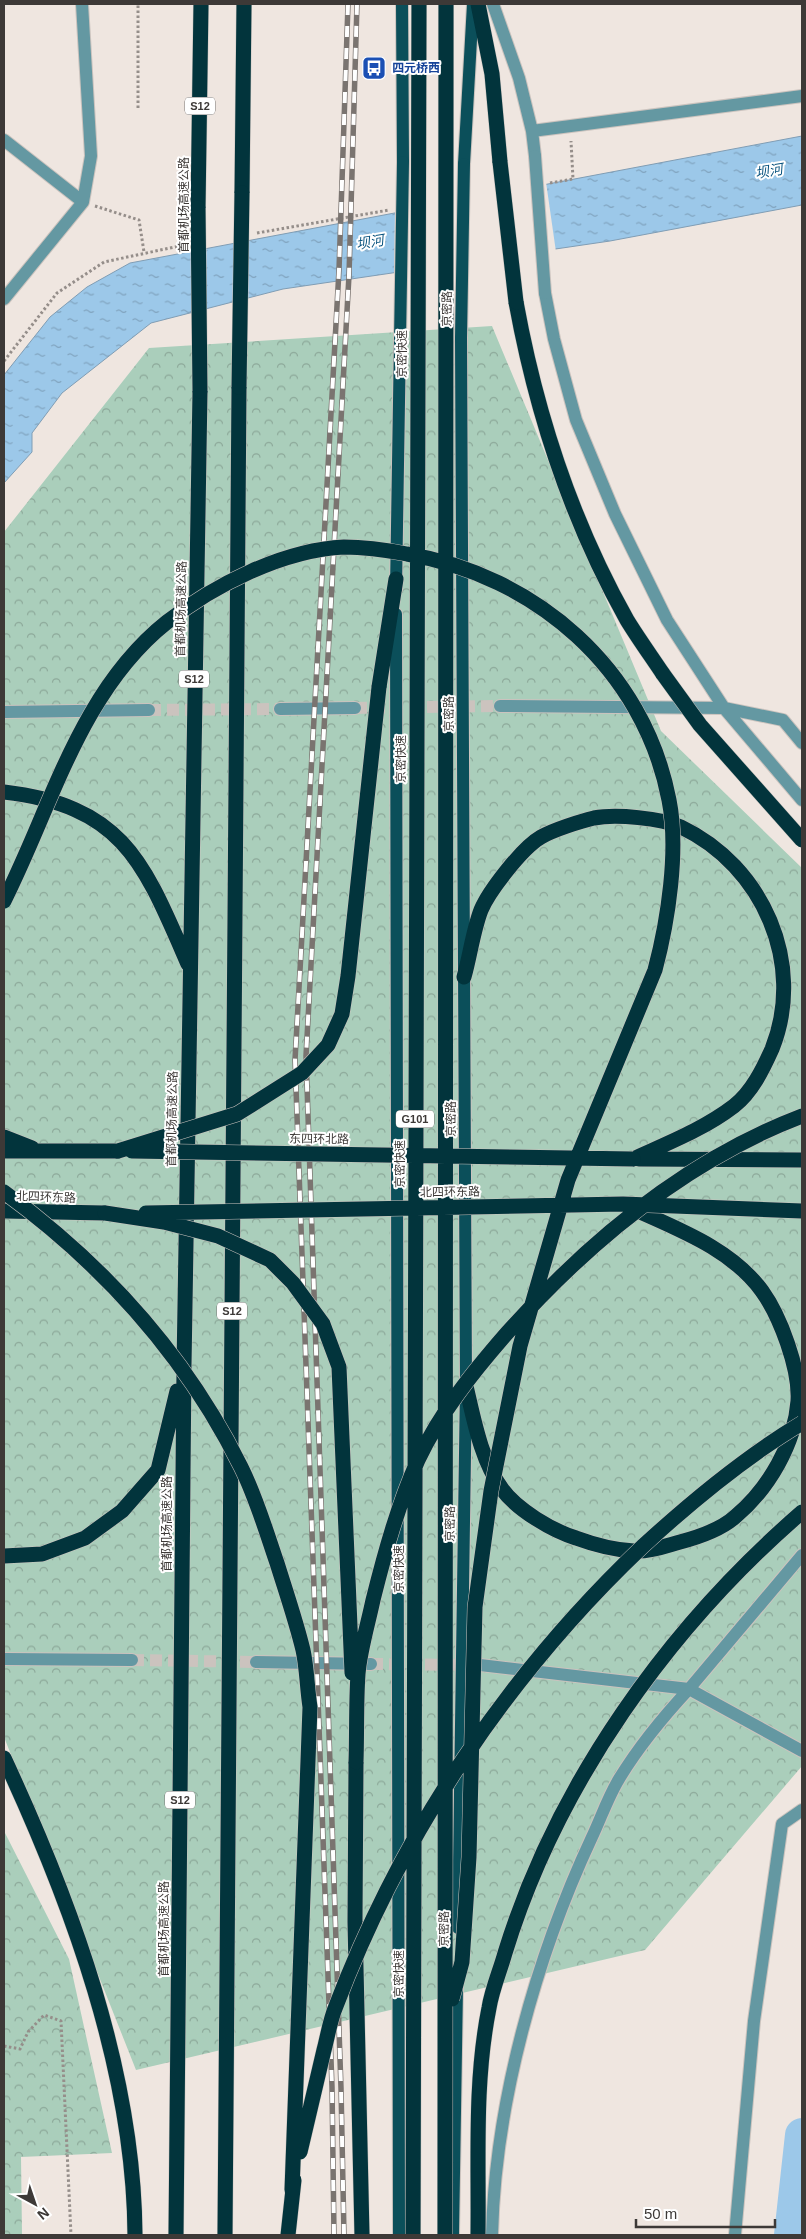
<svg xmlns="http://www.w3.org/2000/svg" width="806" height="2239" font-family="Arial,'Noto Sans SC',sans-serif">
	<style>
		.forest { fill: url(#forest-crowns) }
		.water { fill: url(#water-ripples); stroke: #809db4 }
		.pier { fill: #efe6e0 }
		.lines { fill: none; stroke-linecap: round; stroke-linejoin: round }
		.river { stroke: #9cc8e9; stroke-width: 34 }
		.minor-tunnel { stroke: #cbc3be; stroke-width: 12; stroke-dasharray: 12 6; stroke-linecap: butt }
		.minor-casing { stroke: #cbc3be; stroke-width: 14 }
		.major-casing { stroke: #cbc3be; stroke-width: 14 }
		.highway-casing { stroke: #cbc3be; stroke-width: 16 }
		.path { stroke: #958e8a; stroke-width: 3; stroke-dasharray: 2.5 2.5; stroke-linecap: butt }
		.minor { stroke: #6498a2; stroke-width: 12 }
		.major { stroke: #0b4f5a; stroke-width: 12 }
		.highway { stroke: #02343c; stroke-width: 15 }
		.rail-casing { stroke: #7a7470; stroke-width: 5.5 }
		.rail { stroke: #fff; stroke-width: 4; stroke-dasharray: 11; stroke-linecap: butt }
		.minor-bridge-casing { stroke: #cbc3be; stroke-width: 14; stroke-linecap: butt }
		.major-bridge-casing { stroke: #cbc3be; stroke-width: 14; stroke-linecap: butt }
		.highway-bridge-casing { stroke: #cbc3be; stroke-width: 16; stroke-linecap: butt }
		.minor-bridge { stroke: #6498a2; stroke-width: 12 }
		.major-bridge { stroke: #0b4f5a; stroke-width: 12 }
		.highway-bridge { stroke: #02343c; stroke-width: 15 }
		.labels { text-anchor: middle; dominant-baseline: central; stroke-width: 4; stroke-linejoin: round; paint-order: stroke }
		.shield { fill: #fff; stroke: #777473; stroke-width: 1 }
		.shield-label { font-size: 11px; font-weight: bold; fill: #3d3937 }
		.transit-label { font-size: 12px; font-weight: bold; fill: #164399; stroke: #fff; text-anchor: start }
		.street-label { font-size: 12px; fill: #3d3937; stroke: #fff }
		.water-label { font-size: 14px; font-style: italic; fill: #09537e; stroke: #fff }
	</style>
	<defs>
		<pattern id="forest-crowns" width="20" height="18" patternUnits="userSpaceOnUse" patternTransform="scale(1.25)"><rect width="20" height="18" fill="#aacebb"/><path d="M2 6a3 3 0 1 1 6 0M12 15a3 3 0 1 1 6 0" fill="none" stroke="#8ca899"/></pattern>
		<pattern id="water-ripples" width="26" height="14" patternUnits="userSpaceOnUse" patternTransform="scale(1.25)"><rect width="26" height="14" fill="#9cc8e9"/><path d="M2 4q2-2 4 0t4 0M15 11q2-2 4 0t4 0" fill="none" stroke="#80a3be"/></pattern>
	</defs>
	<rect width="100%" height="100%" fill="#efe6e0"/>
	<path class="forest" d="M 492,326 L 661,731 L 802,868 L 802,1766 L 645,1950 L 136,2070 L 4,1737 L 4,532 L 149,348 Z
		M 4,1831 L 69,1959 L 112,2153 L 21,2157 L 22,2235 L 4,2235 Z"/>
	<path class="water" d="M 802,136 L 802,205 L 610,241 L 283,289 L 151,323 L 62,393 L 32,433 L 32,452 L 4,483 L 4,375 L 50,317 L 87,287 L 130,263 Z"/>
	<path class="pier" d="M 546,182 L 556,252 L 394,276 L 395,210 Z"/>
	<g class="lines">
		<path class="river" d="M 791,2235 L 802,2135"/>
		<path class="minor-tunnel" d="M 355,708 L 500,706
			M 149,710 L 280,709
			M 132,1660 L 256,1662
			M 371,1664 L 471,1665"/>
		<g class="minor-casing">
			<path id="minor" d="M 82,4 L 91,156 L 83,202
				M 493,4 L 519,78 L 532,131 L 535,156
				M 532,131 L 802,96
				M 4,140 L 83,202 L 4,299
				M 545,293 L 554,339 L 576,420 L 615,514 L 667,620 L 724,708 L 802,800
				M 500,706 L 724,708 L 783,720 L 802,743
				M 280,709 L 355,708
				M 4,712 L 149,710
				M 4,1659 L 132,1660
				M 256,1662 L 371,1664
				M 480,1665 L 689,1689 L 802,1555
				M 492,2235 C 495,2103 536,1957 592,1837 C 601,1818 608,1797 619,1779 C 639,1746 663,1717 689,1689 L 802,1751
				M 735,2235 L 754,2021 L 782,1824 L 802,1810"/>
		</g>
		<g class="major-casing">
			<path id="major" d="M 402,4 L 403,162
				M 464,164 L 473,4
				M 396,589 L 400,339
				M 396,614 L 399,2235
				M 458,1928 L 466,1386 L 461,338
				M 453,2235 L 457,1988"/>
		</g>
		<g class="highway-casing">
			<path id="highway" d="M 478,4 L 492,74 L 500,162
				M 242,193 L 244,4
				M 198,208 L 201,4
				M 516,302 C 536,412 572,522 627,620 C 638,638 651,656 663,674
				M 379,687 L 396,579
				M 4,792 C 124,806 144,863 188,964
				M 464,977 C 470,956 473,931 481,910 C 489,891 522,848 541,837 C 553,830 581,821 594,818 C 616,814 661,818 681,827 C 763,866 806,964 772,1049 C 763,1069 752,1092 734,1106 C 704,1129 668,1143 633,1159
				M 4,1137 L 32,1148
				M 4,1151 L 118,1151
				M 639,1159 L 802,1160
				M 4,1211 L 105,1213
				M 466,1386 C 474,1420 481,1460 502,1489 C 517,1510 553,1531 576,1538 C 595,1545 614,1550 634,1551 C 648,1552 665,1546 680,1542 C 699,1537 721,1530 736,1516 C 768,1489 795,1444 798,1401 C 800,1369 780,1316 762,1291 C 730,1247 674,1228 627,1206
				M 4,1556 L 42,1554 L 85,1538 L 122,1511 L 158,1470 L 177,1391
				M 4,1758 C 72,1904 134,2072 135,2235
				M 356,1762 L 355,1922 L 362,2235
				M 176,2235 L 184,1366 L 200,391
				M 225,2235 L 239,387"/>
		</g>
		<path class="path" d="M 138,108 L 138,4
			M 550,183 L 573,179 L 571,141
			M 95,206 L 139,220 L 144,252
			M 257,233 L 389,210
			M 4,361 L 57,293 L 104,262 L 184,245
			M 4,2046 L 20,2049 L 28,2032 L 44,2015 L 61,2021 L 71,2235"/>
		<use href="#minor" class="minor"/>
		<use href="#major" class="major"/>
		<use href="#highway" class="highway"/>
		<g class="rail-casing">
			<path id="rail" d="M 334,2235 L 332,2087 L 295,1060 L 339,270 L 348,4
				M 344,2235 L 341,2088 L 306,1056 L 349,275 L 357,4"/>
		</g>
		<use href="#rail" class="rail"/>
		<g class="minor-bridge-casing">
			<path id="minor-bridge" d="M 535,156 L 545,293"/>
		</g>
		<g class="major-bridge-casing">
			<path id="major-bridge" d="M 461,338 L 464,164
				M 400,339 L 403,162"/>
		</g>
		<g class="highway-bridge-casing">
			<path id="highway-bridge" d="M 500,162 L 516,302
				M 198,208 L 200,391
				M 239,387 L 242,193
				M 663,674 L 700,725 L 802,840
				M 4,901 C 52,806 80,691 167,622 C 214,585 283,550 344,547 C 365,547 386,550 407,554 C 535,575 644,669 669,800 C 679,850 668,921 655,970 L 568,1180 L 520,1346 L 491,1491 L 475,1607 L 469,1857 L 462,1962 L 452,1999
				M 118,1151 L 237,1114 L 302,1073 L 328,1045 L 342,1014 L 348,976 L 379,687
				M 132,1151 L 633,1159
				M 4,1192 C 104,1265 186,1356 241,1467 C 256,1497 266,1531 277,1563 C 286,1592 296,1621 303,1650 C 307,1668 307,1688 310,1707 L 292,2190
				M 105,1213 L 164,1222 L 218,1236 L 270,1260 L 293,1283 L 323,1324 L 339,1367 L 352,1673
				M 146,1213 L 623,1204 L 802,1211
				M 356,1762 C 357,1733 356,1703 358,1674 C 360,1650 368,1624 373,1600 C 385,1552 398,1505 418,1460 C 440,1413 473,1372 507,1333 C 588,1242 687,1160 802,1116
				M 300,2152 C 308,2118 316,2084 324,2050 C 328,2035 330,2020 336,2006 C 402,1832 508,1674 643,1546 C 692,1501 745,1457 802,1423
				M 288,2235 L 294,2180
				M 413,2235 L 419,4
				M 445,2235 L 446,4
				M 478,2235 C 479,2160 474,2083 489,2008 C 492,1989 500,1971 505,1953 C 557,1783 669,1627 802,1512"/>
		</g>
		<use href="#minor-bridge" class="minor-bridge"/>
		<use href="#major-bridge" class="major-bridge"/>
		<use href="#highway-bridge" class="highway-bridge"/>
	</g>
	<defs>
		<g id="bus-square" transform="scale(1.25)"><rect x="-9" y="-9" width="18" height="18" rx="4" fill="#1a4fb4" stroke="#fff"/><path d="M-5-6H5V4H4V6H2V4H-2V6H-4V4H-5ZM-3.5-4V0h7V-4ZM-3.5 1.2v1.5H-2V1.2ZM2 1.2v1.5H3.5V1.2Z" fill="#fff"/></g>
	</defs>
	<g fill-rule="evenodd">
		<use href="#bus-square" x="374" y="68"/>
	</g>
	<g class="labels">
		<g class="shield">
			<rect x="185" y="97.5" width="30" height="17" rx="4"/>
			<rect x="179" y="670.5" width="30" height="17" rx="4"/>
			<rect x="396" y="1110.5" width="38" height="17" rx="4"/>
			<rect x="217" y="1302.5" width="30" height="17" rx="4"/>
			<rect x="165" y="1791.5" width="30" height="17" rx="4"/>
		</g>
		<g class="shield-label">
			<text x="200" y="106">S12</text>
			<text x="194" y="679">S12</text>
			<text x="415" y="1119">G101</text>
			<text x="232" y="1311">S12</text>
			<text x="180" y="1800">S12</text>
		</g>
		<g class="transit-label">
			<text x="392" y="68">四元桥西</text>
		</g>
		<g class="street-label">
			<text transform="translate(184 205) rotate(-90)">首都机场高速公路</text>
			<text transform="translate(447 309) rotate(-89)">京密路</text>
			<text transform="translate(402 354) rotate(-90)">京密快速</text>
			<text transform="translate(181 609) rotate(-89)">首都机场高速公路</text>
			<text transform="translate(449 714) rotate(-90)">京密路</text>
			<text transform="translate(401 759) rotate(-90)">京密快速</text>
			<text transform="translate(172 1119) rotate(-89)">首都机场高速公路</text>
			<text transform="translate(451 1119) rotate(-90)">京密路</text>
			<text transform="translate(319 1139) rotate(1)">东四环北路</text>
			<text transform="translate(400 1164) rotate(-90)">京密快速</text>
			<text transform="translate(450 1192) rotate(-1)">北四环东路</text>
			<text transform="translate(46 1197) rotate(2)">北四环东路</text>
			<text transform="translate(167 1524) rotate(-90)">首都机场高速公路</text>
			<text transform="translate(450 1524) rotate(-89)">京密路</text>
			<text transform="translate(399 1569) rotate(-90)">京密快速</text>
			<text transform="translate(164 1929) rotate(-90)">首都机场高速公路</text>
			<text transform="translate(444 1929) rotate(-89)">京密路</text>
			<text transform="translate(399 1974) rotate(-90)">京密快速</text>
		</g>
		<g class="water-label">
			<text transform="translate(769 171) rotate(-10)">坝河</text>
			<text transform="translate(370 242) rotate(-10)">坝河</text>
		</g>
	</g>
	<rect width="806" height="2239" fill="none" stroke="#3d3937" stroke-width="10"/>
	<g transform="translate(35 2204) rotate(140)" stroke="#ffffff" stroke-width="4" paint-order="stroke">
	<path d="M0-4L9 19L0 12L-9 19Z" fill="#3d3937"/>
	<text y="-8" font-size="14" font-weight="bold" text-anchor="middle" fill="#3d3937">N</text>
	</g>
	<path d="M636 2219v8h139v-8" fill="none" stroke="#3d3937" stroke-width="2.5"/>
	<text x="644" y="2219" font-size="15" fill="#3d3937" stroke="#ffffff" stroke-width="4" paint-order="stroke">50 m</text>
</svg>
